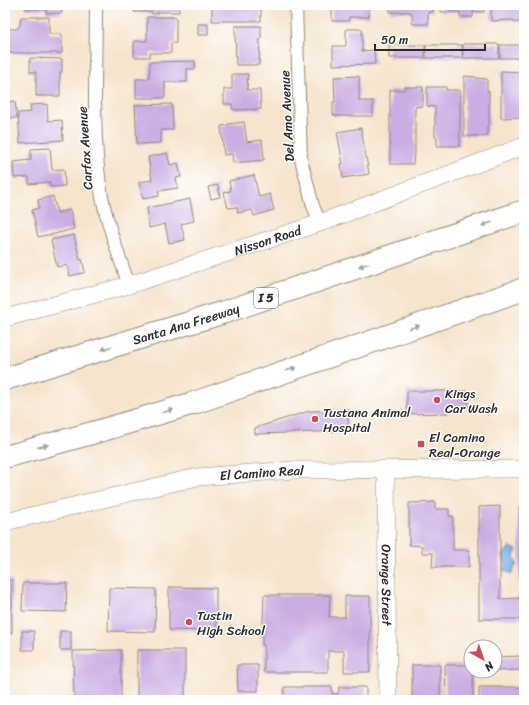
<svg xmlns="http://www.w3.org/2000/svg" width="529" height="705" font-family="Sriracha,sans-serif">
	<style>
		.water { fill: #78b2e9; stroke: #526e8a }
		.building { fill: #c9ade3 }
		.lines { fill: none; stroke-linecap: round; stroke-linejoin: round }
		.street-casing { stroke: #90887c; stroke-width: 14 }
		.secondary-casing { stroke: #90887c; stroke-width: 18 }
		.highway-casing { stroke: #90887c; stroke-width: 24 }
		.street { stroke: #fff; stroke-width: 12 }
		.secondary { stroke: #fff; stroke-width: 17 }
		.highway { stroke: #fff; stroke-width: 22 }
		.oneway { fill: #a0a0a0 }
		.poi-dot { fill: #d1495b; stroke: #fff; stroke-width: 1.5 }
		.labels { text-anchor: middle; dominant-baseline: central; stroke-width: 3; stroke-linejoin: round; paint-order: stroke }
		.shield { fill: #fff; stroke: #6b6b6b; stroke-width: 1 }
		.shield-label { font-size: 12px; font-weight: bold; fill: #2b2b2b }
		.street-label { font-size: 13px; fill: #2b2b2b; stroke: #fff }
		.poi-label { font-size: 13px; fill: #2b2b2b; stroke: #fff; text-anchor: start }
	</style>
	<rect width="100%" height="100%" fill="#fff"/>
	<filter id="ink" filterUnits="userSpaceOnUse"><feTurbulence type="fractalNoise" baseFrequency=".025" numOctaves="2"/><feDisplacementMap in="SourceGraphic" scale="8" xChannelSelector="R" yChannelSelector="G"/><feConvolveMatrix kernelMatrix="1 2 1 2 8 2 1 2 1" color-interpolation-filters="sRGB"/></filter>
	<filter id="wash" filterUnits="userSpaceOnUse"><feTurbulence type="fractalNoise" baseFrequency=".012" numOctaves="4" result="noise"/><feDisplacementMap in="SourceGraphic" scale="16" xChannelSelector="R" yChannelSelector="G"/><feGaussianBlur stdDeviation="0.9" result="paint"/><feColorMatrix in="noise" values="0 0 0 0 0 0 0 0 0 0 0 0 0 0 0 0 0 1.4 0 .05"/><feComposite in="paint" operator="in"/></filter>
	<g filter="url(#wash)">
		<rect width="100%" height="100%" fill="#f6e4cc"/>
		<path class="water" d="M 510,547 L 517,550 L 514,556 L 517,564 L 511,574 L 503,570 L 506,565 L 503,555 Z"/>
		<g id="blocks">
			<path class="building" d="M 26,5 L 62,5 L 62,13 L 46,13 L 46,9 L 25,9 Z
				M 134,5 L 179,5 L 179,12 L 157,12 L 157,14 L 152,14 L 152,12 L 134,12 Z
				M 229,5 L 261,5 L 261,21 L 212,21 L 212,8 L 229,8 Z
				M 332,5 L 373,5 L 373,6 L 369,6 L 369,17 L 349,17 L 349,21 L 332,21 Z
				M 390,5 L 433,5 L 433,12 L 428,12 L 428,24 L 412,24 L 412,13 L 410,13 L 410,12 L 390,12 Z
				M 441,5 L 484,5 L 484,12 L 473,12 L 473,17 L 460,17 L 460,12 L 441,12 Z
				M 491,5 L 524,6 L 524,22 L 514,22 L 514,20 L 491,21 Z
				M 21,17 L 49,17 L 49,34 L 62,34 L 62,53 L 6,53 L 7,29 L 17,29 L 20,25 Z
				M 147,17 L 176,17 L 176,43 L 171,43 L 171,53 L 150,53 L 150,57 L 134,57 L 134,41 L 147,41 Z
				M 198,24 L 208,24 L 208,35 L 198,35 Z
				M 235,26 L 261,26 L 261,39 L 260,39 L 259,65 L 236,65 Z
				M 346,29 L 362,29 L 362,51 L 374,50 L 375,64 L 333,65 L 333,46 L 346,46 Z
				M 463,44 L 499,44 L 499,58 L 463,58 Z
				M 389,45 L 425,45 L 425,58 L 389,58 Z
				M 426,45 L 462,45 L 462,58 L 426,58 Z
				M 500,45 L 524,45 L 524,58 L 500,58 Z
				M 30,58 L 62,59 L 62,72 L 60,72 L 60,96 L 36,96 L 36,72 L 30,72 Z
				M 195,61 L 195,69 L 187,69 L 187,82 L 165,82 L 165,98 L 136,98 L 136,79 L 149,79 L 150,62 Z
				M 501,71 L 524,72 L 524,117 L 501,118 Z
				M 232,74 L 248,74 L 247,90 L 260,90 L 261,109 L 236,110 L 232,109 L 232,104 L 224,104 L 224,89 L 232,89 Z
				M 359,76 L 359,101 L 373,101 L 373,116 L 335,116 L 335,115 L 333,115 L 333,102 L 335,102 L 334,77 Z
				M 464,76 L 476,77 L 476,78 L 487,79 L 487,91 L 489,90 L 489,126 L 487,126 L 487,136 L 464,136 Z
				M 404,87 L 423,87 L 423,106 L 415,107 L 415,155 L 414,155 L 413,164 L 390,164 L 390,90 L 404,90 Z
				M 427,87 L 446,87 L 446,90 L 460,90 L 460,146 L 437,146 L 437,137 L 435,137 L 435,107 L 427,106 Z
				M 15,101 L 17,118 L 5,118 L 5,102 Z
				M 47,104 L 48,121 L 62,120 L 63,140 L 20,143 L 18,113 L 31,112 L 30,105 Z
				M 172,104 L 173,130 L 161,130 L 161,143 L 137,144 L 135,105 Z
				M 244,122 L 247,142 L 262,140 L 264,160 L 233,163 L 232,154 L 224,155 L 221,126 L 228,125 L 228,124 Z
				M 361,128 L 369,174 L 343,178 L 341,164 L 343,164 L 337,132 Z
				M 50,148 L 52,170 L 64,169 L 65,186 L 50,187 L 50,182 L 29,184 L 29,177 L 14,178 L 13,162 L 31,160 L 31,149 Z
				M 167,153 L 170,165 L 178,163 L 181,177 L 176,178 L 178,188 L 158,191 L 159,196 L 143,199 L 139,182 L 152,180 L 148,157 Z
				M 254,175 L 259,197 L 270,194 L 274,210 L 254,216 L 252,210 L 238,213 L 237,207 L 228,208 L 224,192 L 231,191 L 229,181 Z
				M 218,185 L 220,197 L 211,199 L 208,187 Z
				M 53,196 L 57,213 L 70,210 L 74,229 L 50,235 L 47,235 L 38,237 L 32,210 L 39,208 L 38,200 Z
				M 190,199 L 194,221 L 181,224 L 185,240 L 169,243 L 165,224 L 149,228 L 147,215 L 148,215 L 147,208 Z
				M 74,235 L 80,260 L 82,259 L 85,272 L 83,273 L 70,276 L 67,265 L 60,267 L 60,266 L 57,267 L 51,240 Z
				M 407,391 L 468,391 L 468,408 L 448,409 L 448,413 L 407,414 Z
				M 348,410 L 348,431 L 255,434 L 255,428 L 309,411 Z
				M 435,502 L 435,509 L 449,509 L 449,516 L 453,516 L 453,550 L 469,550 L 469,567 L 432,567 L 433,553 L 422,553 L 422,546 L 409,545 L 409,503 Z
				M 500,506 L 500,599 L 520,598 L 519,507 L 524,507 L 524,619 L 479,619 L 479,507 Z
				M 5,580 L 12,580 L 12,633 L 5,633 Z
				M 23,583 L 67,583 L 66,612 L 22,611 Z
				M 169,587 L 216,588 L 216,631 L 169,630 Z
				M 109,588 L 156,589 L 155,632 L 108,631 Z
				M 264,595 L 330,595 L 329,617 L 345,617 L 345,596 L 370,596 L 370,672 L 344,672 L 344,651 L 328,651 L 328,672 L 264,672 L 264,645 L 262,645 Z
				M 22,631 L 34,631 L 34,650 L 22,650 Z
				M 60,631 L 71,631 L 71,650 L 60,650 Z
				M 121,650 L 121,700 L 74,700 L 73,651 Z
				M 137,650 L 185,650 L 185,700 L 137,700 Z
				M 520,656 L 520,670 L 495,671 L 495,657 Z
				M 237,665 L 258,665 L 258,691 L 238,691 Z
				M 412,665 L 440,665 L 440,700 L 412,700 Z
				M 445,665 L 471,665 L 471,671 L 473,671 L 473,700 L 446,700 Z
				M 284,687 L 332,687 L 332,694 L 338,694 L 339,687 L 366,687 L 366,700 L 284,700 Z
				M 479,687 L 523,687 L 524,700 L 479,700 Z"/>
		</g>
	</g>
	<g filter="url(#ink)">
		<use href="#blocks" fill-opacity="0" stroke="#90887c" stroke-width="1"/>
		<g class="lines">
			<g class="street-casing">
				<path id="street" d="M 96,5 C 96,65 92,126 100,185 C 105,219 118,253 129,285
					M 296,5 L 301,159 L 313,206 L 320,223"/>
			</g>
			<g class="secondary-casing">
				<g id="secondary">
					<path id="s1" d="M 5,318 L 129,285 L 320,223 L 524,146"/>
					<path id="s2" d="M 386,470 L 388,700"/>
					<path id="s3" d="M 5,522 L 197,477 L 294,470 L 524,469"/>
				</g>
			</g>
			<g class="highway-casing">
				<g id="highway">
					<path id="s4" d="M 5,379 L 225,312 L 524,211"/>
					<path d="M 5,457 L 103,430 L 194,403 L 524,289"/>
				</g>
			</g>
			<use href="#street" class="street"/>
			<use href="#secondary" class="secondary"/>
			<use href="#highway" class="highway"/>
		</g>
		<defs><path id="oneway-solid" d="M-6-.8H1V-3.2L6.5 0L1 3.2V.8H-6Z"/></defs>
		<g class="oneway">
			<use href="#oneway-solid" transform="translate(487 224) rotate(161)"/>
			<use href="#oneway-solid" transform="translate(364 265) rotate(161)"/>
			<use href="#oneway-solid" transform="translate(414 327) rotate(-19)"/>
			<use href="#oneway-solid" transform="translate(107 348) rotate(163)"/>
			<use href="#oneway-solid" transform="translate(291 369) rotate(-19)"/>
			<use href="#oneway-solid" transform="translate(168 411) rotate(-17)"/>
			<use href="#oneway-solid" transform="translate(43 446) rotate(-15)"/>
		</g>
	</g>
	<g class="poi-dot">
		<circle cx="437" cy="400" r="4"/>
		<circle cx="315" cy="419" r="4"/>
		<rect x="417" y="440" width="8" height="8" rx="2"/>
		<circle cx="189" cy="622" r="4"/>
	</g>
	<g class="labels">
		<rect class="shield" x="254" y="288" width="24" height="20" rx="3"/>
		<g class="shield-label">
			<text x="266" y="298">I 5</text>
		</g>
		<g class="street-label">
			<text transform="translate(287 116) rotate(-93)">Del Amo Avenue</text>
			<text transform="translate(85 148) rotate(-94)">Carfax Avenue</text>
			<text stroke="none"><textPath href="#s1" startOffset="274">Nisson Road</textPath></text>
			<text stroke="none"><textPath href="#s4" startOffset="189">Santa Ana Freeway</textPath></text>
			<text stroke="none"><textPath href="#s3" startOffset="262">El Camino Real</textPath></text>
			<text stroke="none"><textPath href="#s2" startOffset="115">Orange Street</textPath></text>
		</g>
		<g class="poi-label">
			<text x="445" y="393">Kings<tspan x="445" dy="15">Car Wash</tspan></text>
			<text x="323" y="412">Tustana Animal<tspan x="323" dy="15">Hospital</tspan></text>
			<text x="429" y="437">El Camino<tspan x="429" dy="15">Real-Orange</tspan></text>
			<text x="197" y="615">Tustin<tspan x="197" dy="15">High School</tspan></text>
		</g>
	</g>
	<rect width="529" height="705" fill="none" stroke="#fff" stroke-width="20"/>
	<g transform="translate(483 659) rotate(140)"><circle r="19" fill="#ffffff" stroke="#aaaaaa"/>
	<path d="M0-3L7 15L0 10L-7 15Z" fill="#d1495b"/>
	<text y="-6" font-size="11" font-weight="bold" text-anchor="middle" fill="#2b2b2b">N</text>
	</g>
	<path d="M375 44v6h110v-6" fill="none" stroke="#2b2b2b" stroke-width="2"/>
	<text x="381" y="44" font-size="12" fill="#2b2b2b" stroke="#ffffff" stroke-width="3" paint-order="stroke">50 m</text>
</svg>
